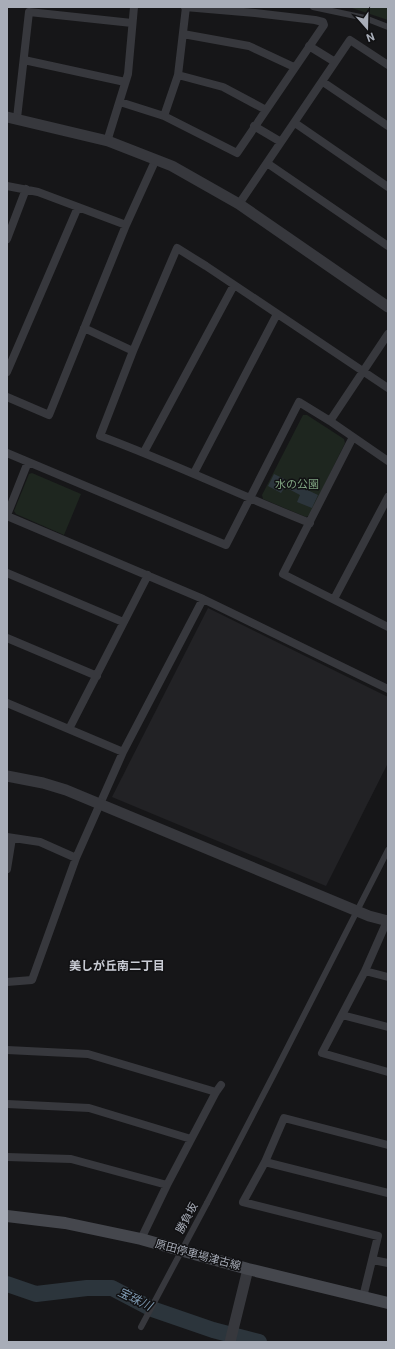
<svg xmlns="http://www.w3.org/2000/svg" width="395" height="1349" font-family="Roboto,'Noto Sans JP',sans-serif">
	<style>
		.built { fill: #222225 }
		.green { fill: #1e261f }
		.water { fill: #2c353c }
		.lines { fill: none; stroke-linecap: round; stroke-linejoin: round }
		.river { stroke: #2c353c; stroke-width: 16 }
		.pedestrian { stroke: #37383d; stroke-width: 6 }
		.minor { stroke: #37383d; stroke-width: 8 }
		.tertiary { stroke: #37383d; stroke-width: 11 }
		.secondary { stroke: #45474d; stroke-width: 12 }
		.pedestrian-bridge { stroke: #37383d; stroke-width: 6 }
		.labels { text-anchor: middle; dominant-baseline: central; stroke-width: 3; stroke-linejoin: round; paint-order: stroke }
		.park-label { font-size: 11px; fill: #7fa381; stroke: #111113 }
		.street-label { font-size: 11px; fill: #a8adb8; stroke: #111113 }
		.neighbourhood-label { font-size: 12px; font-weight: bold; fill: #c9ccd4; stroke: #111113 }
		.water-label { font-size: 12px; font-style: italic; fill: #7f9bb3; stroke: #111113 }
	</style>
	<rect width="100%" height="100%" fill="#161618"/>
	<path class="built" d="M 208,608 L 388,697 L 388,763 L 326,886 L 112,797 Z"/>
	<path class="green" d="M 349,7 L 388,7 L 388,20 Z
		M 303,415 L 307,415 L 344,439 L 345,443 L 310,515 L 306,517 L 263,499 L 262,495 Z
		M 32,473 L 81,494 L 64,535 L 16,514 L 14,511 L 29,474 Z"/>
	<path class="water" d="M 274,474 L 318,495 L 312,508 L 297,502 L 300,495 L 285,487 L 281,493 L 268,486 Z"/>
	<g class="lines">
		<path class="river" d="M 7,1284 L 36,1294 L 87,1288 L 112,1288 L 152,1309 L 213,1330 L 259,1342"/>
		<path class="pedestrian" d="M 313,7 L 365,18 L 388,27
			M 207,1203 L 274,1074 L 388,850"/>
		<path class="minor" d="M 183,34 L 249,46 L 294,67
			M 309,46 L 335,62
			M 24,60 L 125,82
			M 178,75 L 223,87 L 266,110
			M 323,82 L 388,126
			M 120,102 L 164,116 L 237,153 L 324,25 L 323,22 L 315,20 L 255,13 L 185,7
			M 164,116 L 178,75 L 186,7
			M 17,118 L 29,12 L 132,23
			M 295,123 L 388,187
			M 254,126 L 281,142
			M 108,141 L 109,135 L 128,74 L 134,7
			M 267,163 L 388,246
			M 7,186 L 38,192 L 126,225
			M 239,204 L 350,40 L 388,65
			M 7,239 L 26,189
			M 84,328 L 133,351
			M 7,372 L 78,207
			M 7,397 L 49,415 L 126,225 L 156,159
			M 330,421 L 388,334
			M 353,437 L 283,574 L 388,627
			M 144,452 L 234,285
			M 7,453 L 226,545 L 299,402 L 330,421 L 388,461
			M 194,473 L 277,314
			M 7,515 L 28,462
			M 7,516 L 203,599 L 388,689
			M 310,523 C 239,495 171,462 100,436 L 133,351 L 177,248 L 206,266 L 388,388
			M 7,573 L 123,622
			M 334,599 L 388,497
			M 7,638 L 97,676
			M 7,703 L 123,752
			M 69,729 L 148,575
			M 7,837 L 40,842 L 76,858
			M 7,869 L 12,838
			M 387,921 L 365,971 L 322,1053 L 388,1072
			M 365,971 L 388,977
			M 7,982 L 32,980 L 76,858 L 123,752 L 203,599
			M 342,1015 L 388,1027
			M 7,1050 L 88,1054 L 216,1092
			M 7,1104 L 89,1108 L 191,1139
			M 7,1157 L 71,1159 L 167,1185
			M 265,1162 L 388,1193
			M 141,1239 L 167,1185 L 216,1092 L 221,1085
			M 373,1260 L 388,1263
			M 363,1297 L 378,1236 L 243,1202 L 265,1162 L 284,1118 L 388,1145"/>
		<path class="tertiary" d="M 7,117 L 108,141 L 172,166 L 239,204 L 388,307
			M 7,776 L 43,783 L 66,790 L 369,916 L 388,921
			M 230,1342 L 248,1269"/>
		<path class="secondary" d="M 7,1216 L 65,1223 L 141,1239 L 248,1269 L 388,1303"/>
		<path class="pedestrian-bridge" d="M 141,1327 L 207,1203"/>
	</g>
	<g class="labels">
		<g class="park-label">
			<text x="297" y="484">水の公園</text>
		</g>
		<g class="street-label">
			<text transform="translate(187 1218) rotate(-62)">勝負坂</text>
			<text transform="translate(198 1255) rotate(15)">原田停車場津古線</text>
		</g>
		<g class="neighbourhood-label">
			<text x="117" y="966">美しが丘南二丁目</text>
		</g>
		<g class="water-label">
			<text transform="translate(135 1299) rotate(26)">宝珠川</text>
		</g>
	</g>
	<rect width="395" height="1349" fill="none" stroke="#a8adb8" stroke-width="16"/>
	<g transform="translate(367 28) rotate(160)" stroke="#111113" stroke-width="3" paint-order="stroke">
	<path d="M0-3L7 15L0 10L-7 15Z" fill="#a8adb8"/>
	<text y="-6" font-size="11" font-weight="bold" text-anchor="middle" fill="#a8adb8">N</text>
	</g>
</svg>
